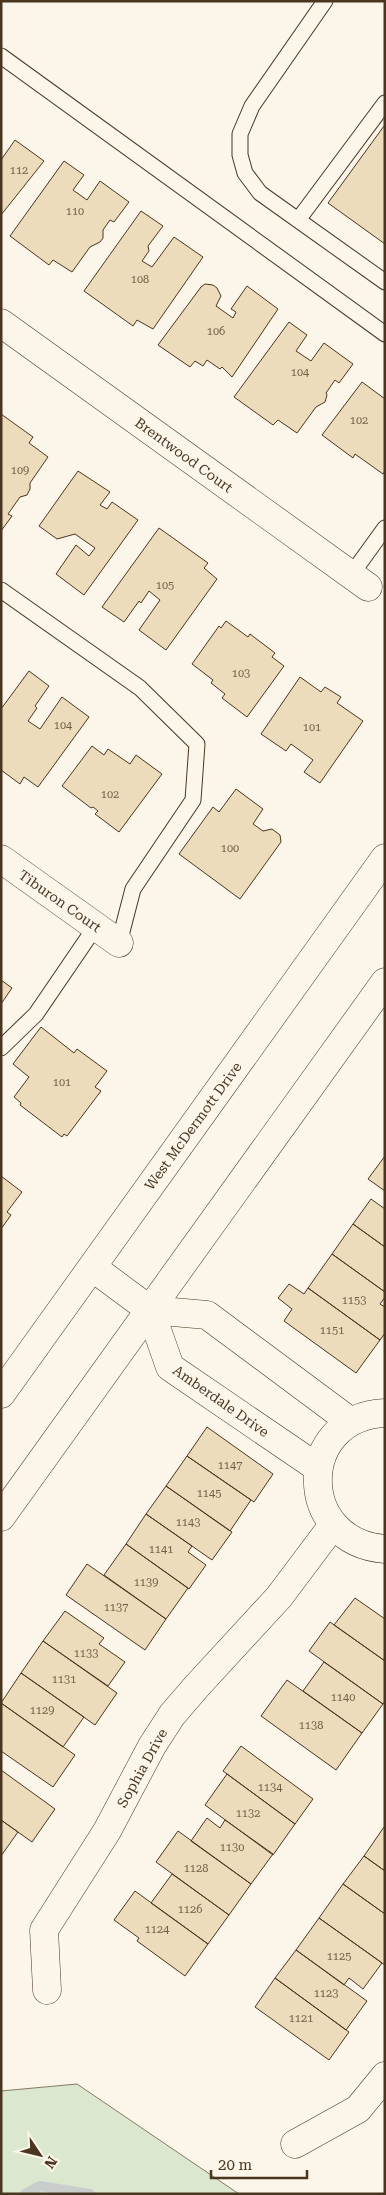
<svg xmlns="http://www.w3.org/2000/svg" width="386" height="2195" font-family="'Roboto Serif',serif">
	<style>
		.green { fill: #dce7d0; stroke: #887966 }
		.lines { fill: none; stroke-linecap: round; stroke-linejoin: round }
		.stream { stroke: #c9cecd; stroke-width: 10 }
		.building { fill: #ecdcbc; stroke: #4a3520 }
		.service-casing { stroke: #4a3520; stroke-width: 17 }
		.minor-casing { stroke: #4a3520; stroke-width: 29 }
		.secondary-casing { stroke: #4a3520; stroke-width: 29 }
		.service { stroke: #fbf6e9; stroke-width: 15 }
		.minor { stroke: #fbf6e9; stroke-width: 28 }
		.secondary { stroke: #fbf6e9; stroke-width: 28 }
		.labels { text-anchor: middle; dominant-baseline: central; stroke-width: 4; stroke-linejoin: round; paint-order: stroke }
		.number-label { font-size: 11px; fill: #725f47 }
		.street-label { font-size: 14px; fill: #4a3520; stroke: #fbf6e9 }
	</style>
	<rect width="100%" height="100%" fill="#fbf6e9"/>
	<path class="green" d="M 77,2084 L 239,2194 L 1,2194 L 1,2091 Z"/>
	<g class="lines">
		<path class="stream" d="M 25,2194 L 40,2186 L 90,2194"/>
	</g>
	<path class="building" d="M 384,126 L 385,126 L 385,244 L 328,203 Z
		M 15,140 L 44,161 L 1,215 L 1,160 Z
		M 64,161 L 84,175 L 73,190 L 87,200 L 100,181 L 129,202 L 114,222 L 110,220 L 103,230 L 103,238 L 100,242 L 90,247 L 72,272 L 53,260 L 49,265 L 10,236 Z
		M 141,211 L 163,226 L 148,246 L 149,251 L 142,261 L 152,267 L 174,237 L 203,257 L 153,329 L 137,320 L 133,326 L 84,291 Z
		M 205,284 L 213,285 L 217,288 L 221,296 L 216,306 L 233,318 L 236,312 L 231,309 L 247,286 L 278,309 L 232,377 L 222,367 L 220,369 L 207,360 L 203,366 L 195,361 L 190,367 L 158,345 L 201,287 Z
		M 289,322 L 307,335 L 296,351 L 311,361 L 324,343 L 353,364 L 339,383 L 335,380 L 326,393 L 327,395 L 325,402 L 316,407 L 297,433 L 278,420 L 273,425 L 234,397 Z
		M 362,382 L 385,399 L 385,471 L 383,474 L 355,454 L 353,458 L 322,435 Z
		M 1,414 L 33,437 L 29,443 L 48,457 L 30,483 L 30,489 L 27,495 L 20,497 L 8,514 L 12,516 L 1,531 Z
		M 78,471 L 110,492 L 100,505 L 107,509 L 112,502 L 138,520 L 84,595 L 56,574 L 76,545 L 89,556 L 95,548 L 75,534 L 57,539 L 39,526 Z
		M 159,528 L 208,563 L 204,568 L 217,579 L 166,650 L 139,630 L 160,600 L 149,591 L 141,603 L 139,601 L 124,622 L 102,607 Z
		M 226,621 L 248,637 L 250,634 L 275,653 L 272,657 L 284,666 L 247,717 L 222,698 L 225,694 L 211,683 L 213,680 L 192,664 L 219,626 L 221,628 Z
		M 29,671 L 49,686 L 35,706 L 37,708 L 28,721 L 40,729 L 62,697 L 89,717 L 38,787 L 24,777 L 20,784 L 1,770 L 1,709 Z
		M 300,677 L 321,692 L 325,687 L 341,697 L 337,703 L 363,721 L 320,783 L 304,772 L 313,760 L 291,744 L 286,751 L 261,734 Z
		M 92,746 L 104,755 L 108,749 L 130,764 L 136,755 L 162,774 L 119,832 L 95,814 L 98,811 L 93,807 L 91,808 L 62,786 Z
		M 236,789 L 263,809 L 253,824 L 263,831 L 272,829 L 280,835 L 281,842 L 240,899 L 179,854 L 213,807 L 219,812 Z
		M 1,980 L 12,988 L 1,1004 Z
		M 41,1027 L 74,1053 L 77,1049 L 107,1071 L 95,1087 L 101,1091 L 67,1136 L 64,1134 L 62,1137 L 20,1105 L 21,1103 L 14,1097 L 29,1077 L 13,1064 Z
		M 385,1156 L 385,1191 L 368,1179 Z
		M 1,1176 L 22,1192 L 7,1212 L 11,1215 L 1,1229 Z
		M 371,1199 L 385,1209 L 385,1247 L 353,1224 Z
		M 353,1224 L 385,1247 L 385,1292 L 332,1254 Z
		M 332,1254 L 385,1292 L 385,1297 L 380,1304 L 385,1307 L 385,1333 L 380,1340 L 308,1288 Z
		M 289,1284 L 304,1294 L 308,1288 L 380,1340 L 356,1373 L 284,1321 L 292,1309 L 278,1298 Z
		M 207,1427 L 273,1474 L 254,1502 L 187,1456 Z
		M 187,1456 L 251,1500 L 230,1531 L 166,1486 Z
		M 166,1486 L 232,1532 L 212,1560 L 146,1514 Z
		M 146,1514 L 192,1546 L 188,1552 L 206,1565 L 189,1589 L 126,1544 Z
		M 126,1544 L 188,1588 L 166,1619 L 104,1575 Z
		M 87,1564 L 166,1619 L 145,1650 L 66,1595 Z
		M 355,1598 L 385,1619 L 385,1661 L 334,1625 Z
		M 65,1611 L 104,1638 L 99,1644 L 125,1662 L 108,1686 L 43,1641 Z
		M 330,1622 L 385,1661 L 385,1701 L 383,1704 L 309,1651 Z
		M 43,1641 L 117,1693 L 95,1725 L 21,1673 Z
		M 324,1662 L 383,1704 L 362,1733 L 303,1691 Z
		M 21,1673 L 84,1717 L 63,1747 L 1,1703 Z
		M 287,1680 L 362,1733 L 336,1770 L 261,1716 Z
		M 1,1703 L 75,1755 L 53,1787 L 1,1751 Z
		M 241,1746 L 313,1799 L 295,1824 L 223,1771 Z
		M 1,1770 L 55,1809 L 32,1842 L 1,1820 Z
		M 227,1774 L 295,1824 L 273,1855 L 205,1805 Z
		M 207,1818 L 220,1828 L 225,1820 L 273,1854 L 251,1884 L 191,1841 Z
		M 1,1820 L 18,1832 L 1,1856 Z
		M 384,1827 L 385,1827 L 385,1871 L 364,1856 Z
		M 178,1831 L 251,1884 L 229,1915 L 156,1862 Z
		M 364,1856 L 385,1871 L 385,1914 L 343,1884 Z
		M 172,1874 L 229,1915 L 208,1944 L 151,1903 Z
		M 343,1884 L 385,1914 L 385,1965 L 319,1918 Z
		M 135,1891 L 208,1944 L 185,1976 L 137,1941 L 139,1938 L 114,1920 Z
		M 319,1918 L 382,1963 L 363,1989 L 349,1978 L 344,1985 L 296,1950 Z
		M 296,1950 L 367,2001 L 346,2030 L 275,1978 Z
		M 275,1978 L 349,2032 L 329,2060 L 255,2007 Z"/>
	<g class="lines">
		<g class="service-casing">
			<path id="service" d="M 325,1 L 252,106 L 240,134 L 240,155 L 245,173 L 260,193 L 385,282
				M 1,56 L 385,334
				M 298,220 L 385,103
				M 351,575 L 385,528
				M 1,590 L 140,688 L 197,744 L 193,800 L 133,889 L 119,943
				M 1,1048 L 36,1014 L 96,926"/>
		</g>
		<g class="minor-casing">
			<path id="minor" d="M 1,323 L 368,587
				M 1,859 L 119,943
				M 385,1413 C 296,1417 295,1542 385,1549
				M 318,1468 L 170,1367 L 150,1310 L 207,1315 L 351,1422
				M 47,1990 L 44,1930 L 107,1831 L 152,1746 L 172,1715 L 197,1686 L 279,1597 L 333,1525
				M 295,2144 L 358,2109 L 385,2076"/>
		</g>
		<g class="secondary-casing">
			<path id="secondary" d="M 92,1267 L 150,1310
				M 1,1394 L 385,858
				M 1,1517 L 385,982"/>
		</g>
		<use href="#service" class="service"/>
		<use href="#minor" class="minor"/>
		<use href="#secondary" class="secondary"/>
	</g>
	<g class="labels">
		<g class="number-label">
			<text x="19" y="170">112</text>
			<text x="75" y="211">110</text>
			<text x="140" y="279">108</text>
			<text x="216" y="331">106</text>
			<text x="300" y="372">104</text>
			<text x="359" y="420">102</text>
			<text x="20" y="470">109</text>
			<text x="165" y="585">105</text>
			<text x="241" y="673">103</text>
			<text x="63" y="725">104</text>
			<text x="312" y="727">101</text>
			<text x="110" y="794">102</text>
			<text x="230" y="848">100</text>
			<text x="62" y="1082">101</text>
			<text x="354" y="1300">1153</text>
			<text x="332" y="1330">1151</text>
			<text x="230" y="1465">1147</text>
			<text x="209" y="1493">1145</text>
			<text x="188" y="1522">1143</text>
			<text x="161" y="1549">1141</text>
			<text x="146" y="1582">1139</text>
			<text x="116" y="1607">1137</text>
			<text x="86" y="1653">1133</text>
			<text x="64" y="1679">1131</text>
			<text x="343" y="1697">1140</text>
			<text x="42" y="1710">1129</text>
			<text x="311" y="1725">1138</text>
			<text x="270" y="1787">1134</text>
			<text x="248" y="1813">1132</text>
			<text x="232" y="1847">1130</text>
			<text x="196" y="1868">1128</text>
			<text x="190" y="1909">1126</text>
			<text x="157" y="1929">1124</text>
			<text x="339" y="1956">1125</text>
			<text x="326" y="1993">1123</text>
			<text x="301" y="2018">1121</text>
		</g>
		<g class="street-label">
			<text transform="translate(184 455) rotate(36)">Brentwood Court</text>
			<text transform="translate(60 901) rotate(35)">Tiburon Court</text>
			<text transform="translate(193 1126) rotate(-54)">West McDermott Drive</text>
			<text transform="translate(221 1401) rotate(35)">Amberdale Drive</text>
			<text transform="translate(142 1768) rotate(-61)">Sophia Drive</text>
		</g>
	</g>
	<rect width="386" height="2195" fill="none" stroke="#4a3520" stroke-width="5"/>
	<g transform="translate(40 2155) rotate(125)" stroke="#fbf6e9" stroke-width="4" paint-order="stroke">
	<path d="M0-4L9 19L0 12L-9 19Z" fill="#4a3520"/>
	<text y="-8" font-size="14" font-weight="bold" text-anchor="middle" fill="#4a3520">N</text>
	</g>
	<path d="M211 2170v8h96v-8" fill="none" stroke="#4a3520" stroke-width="2.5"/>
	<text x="218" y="2170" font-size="15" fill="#4a3520" stroke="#fbf6e9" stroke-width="4" paint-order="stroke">20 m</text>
</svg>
